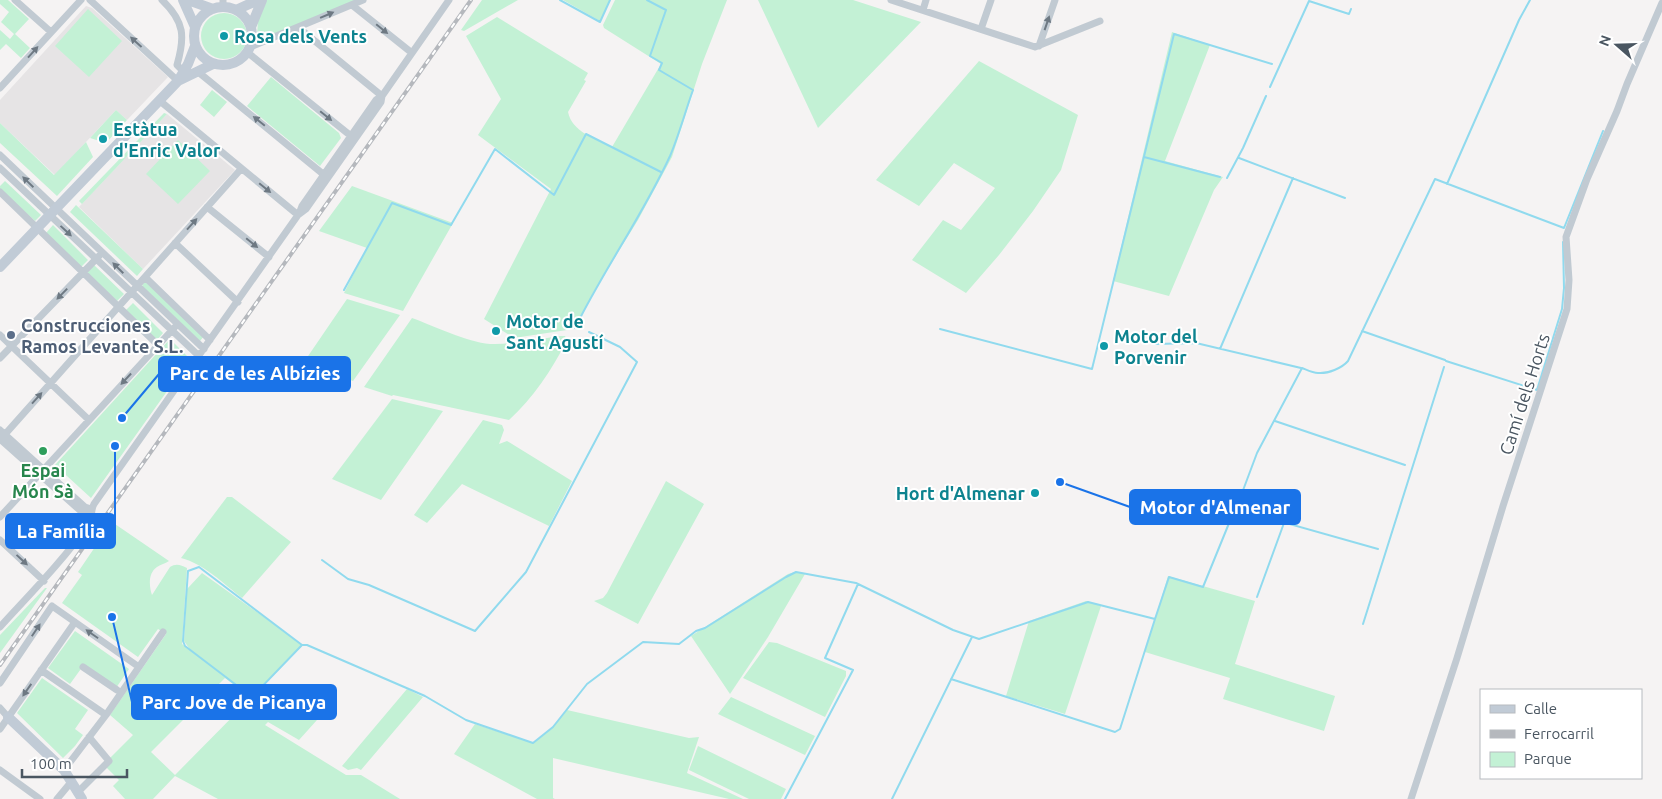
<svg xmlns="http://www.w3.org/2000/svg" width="1662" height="799" font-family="Ubuntu,sans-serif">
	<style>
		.education { fill: #e6e4e5 }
		.green { fill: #c3f1d5; fill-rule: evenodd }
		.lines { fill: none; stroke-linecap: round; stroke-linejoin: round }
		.stream { stroke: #90daee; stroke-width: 2 }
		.street { stroke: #c1cad2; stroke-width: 7 }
		.secondary { stroke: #c1cbd6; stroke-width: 10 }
		.rail-casing { stroke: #b5b8bd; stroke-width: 4 }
		.rail { stroke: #fff; stroke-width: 2; stroke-dasharray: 5.5; stroke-linecap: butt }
		.oneway { fill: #6e7983 }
		.culture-dot { fill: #0f9aa8; stroke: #fff; stroke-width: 2 }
		.service-dot { fill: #5c6f8a; stroke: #fff; stroke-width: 2 }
		.leisure-dot { fill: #2e9e5b; stroke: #fff; stroke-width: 2 }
		.labels { text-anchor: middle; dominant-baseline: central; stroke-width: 4; stroke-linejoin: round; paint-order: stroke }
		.culture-label { font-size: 18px; font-weight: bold; fill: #0d838f; stroke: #fff; text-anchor: start }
		.service-label { font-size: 18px; font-weight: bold; fill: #4e5e75; stroke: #fff; text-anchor: start }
		.street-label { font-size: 18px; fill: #4a5661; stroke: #fff }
		.leisure-label { font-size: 18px; font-weight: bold; fill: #27864d; stroke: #fff }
		.leader { fill: none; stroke: #1a73e8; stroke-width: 2 }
		.callout-dot { fill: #1a73e8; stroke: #fff; stroke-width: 2 }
		.callout { fill: #1a73e8; stroke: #1a73e8; stroke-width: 2 }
		.callout-label { font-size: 19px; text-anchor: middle; font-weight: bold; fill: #fff }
	</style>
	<rect width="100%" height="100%" fill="#f5f3f3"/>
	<path class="education" d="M 86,6 L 92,8 L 168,77 L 127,120 L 116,110 L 55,175 L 0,123 L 0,100 Z
		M 167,114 L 235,170 L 143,269 L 79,207 Z"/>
	<path class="green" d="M 0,0 L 8,0 L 29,19 L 15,34 L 30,48 L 21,58 L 6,44 L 0,50 L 0,30 L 10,39 L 14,34 L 1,22 L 9,12 L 0,4 Z
		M 266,0 L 356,0 L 266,38 L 261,38 L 257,36 L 258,19 Z
		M 482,0 L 518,0 L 464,31 L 461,30 Z
		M 563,0 L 610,0 L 600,21 Z
		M 615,0 L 727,0 L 702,64 L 672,157 L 638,220 L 593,293 L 577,326 L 567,330 L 514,338 L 484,319 L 551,189 L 478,135 L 501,99 L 466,36 L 497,17 L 588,73 L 584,80 L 586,81 L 568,112 C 572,132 596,139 612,147 L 661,64 L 604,28 L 603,25 Z
		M 758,0 L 853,0 L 921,22 L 818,128 Z
		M 88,9 L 122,41 L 89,77 L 55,46 Z
		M201 36a23 23 0 1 1 46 0a23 23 0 1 1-46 0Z
		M 1172,32 L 1210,45 L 1165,161 L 1223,177 L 1214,190 L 1169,296 L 1113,281 Z
		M 979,61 L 1078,115 L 1061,170 L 1033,211 L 999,255 L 966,293 L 912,260 L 943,220 L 961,230 L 995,188 L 954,163 L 919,206 L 876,180 Z
		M 271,77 L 339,133 L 341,138 L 320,166 L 247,106 Z
		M 212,90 L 227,102 L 214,117 L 200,105 Z
		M 116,110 L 127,120 L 106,143 L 90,138 Z
		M 164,113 L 167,114 L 82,204 L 79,201 Z
		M 0,123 L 54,175 L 86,142 L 93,157 L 57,196 L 0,143 Z
		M 178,140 L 210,171 L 178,204 L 146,174 Z
		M 5,181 L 41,215 L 35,221 L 0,189 L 0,186 Z
		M 352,186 L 453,223 L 403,311 L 344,293 L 367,248 L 319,231 Z
		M 76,205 L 143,269 L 137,276 L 70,212 Z
		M 53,225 L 88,260 L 81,267 L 46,233 Z
		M 94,265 L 124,294 L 117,301 L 87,273 Z
		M 145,281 L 204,336 L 200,341 L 142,286 Z
		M 347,299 L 400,315 L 353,381 L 304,362 Z
		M 133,303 L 163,333 L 157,340 L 126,310 Z
		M 412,318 C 434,326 467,342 490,344 C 513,345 537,339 560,336 L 565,336 L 567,340 C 552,370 533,398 509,420 L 393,395 L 392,396 L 364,387 Z
		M 170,339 L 190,359 L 91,498 L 55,465 Z
		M 392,399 L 443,411 L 381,500 L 332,479 Z
		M 483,420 L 502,425 L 504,430 L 499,444 L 507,441 L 572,481 L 549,526 L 462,484 L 427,523 L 414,515 Z
		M 666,481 L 704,504 L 638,624 L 594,601 L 603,598 L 607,593 Z
		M 227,497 L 232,497 L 291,542 L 242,598 C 224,584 204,564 181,558 Z
		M 112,522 L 169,561 C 165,564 161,564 157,567 C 148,573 149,586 152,595 L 170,567 C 176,563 181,565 187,568 L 182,644 L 191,651 L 184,641 L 187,589 L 202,573 L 303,645 L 263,686 L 317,720 L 299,740 L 268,722 L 265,725 L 346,775 L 361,775 L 400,799 L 218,799 L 175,776 L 153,799 L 125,799 L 113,786 L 119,780 L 106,767 L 110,758 L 133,735 L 110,715 L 166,634 L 158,629 L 138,657 L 62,603 L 82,575 L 78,572 ZM 225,678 L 251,698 L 175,775 L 151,752 Z
		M 795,572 L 805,574 L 768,637 L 730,694 L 691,636 L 788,574 Z
		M 1168,576 L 1255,601 L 1235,664 L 1335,696 L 1324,731 L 1223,699 L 1230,678 L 1145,652 Z
		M 45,588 L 47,588 L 0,653 L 0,635 Z
		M 1086,601 L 1101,606 L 1065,714 L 1006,696 L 1029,621 Z
		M 75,631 L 129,669 L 116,688 L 83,666 L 70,684 L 48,668 Z
		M 769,642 L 777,643 L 846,671 L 846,676 L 825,717 L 743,678 Z
		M 42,678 L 88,710 L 75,729 L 83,735 L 75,746 L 63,758 L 17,713 Z
		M 407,689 L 423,697 L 361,770 L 357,768 L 348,770 L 342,766 Z
		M 731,697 L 815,736 L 805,755 L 718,714 Z
		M 567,710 L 689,738 L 699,737 L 687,773 L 743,799 L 729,799 L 553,758 L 553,798 L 555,799 L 537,799 L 454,754 L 475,724 L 533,743 L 552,728 Z
		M 698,746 L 786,789 L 781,799 L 749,799 L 689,770 Z"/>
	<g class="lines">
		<path class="stream" d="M 560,0 L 600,22 L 610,0
			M 1270,87 L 1309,1 L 1349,14 L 1351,9
			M 1144,157 L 1220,177
			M 1239,158 L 1345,198
			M 1227,178 L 1243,148 L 1266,96
			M 1447,184 L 1519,20 L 1530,0
			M 344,290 L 392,203 L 451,225 L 495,149 L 554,195 L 586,134 L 661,172
			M 575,328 C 604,269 643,215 670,156 C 679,135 685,112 693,90 L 659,70 L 662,63 L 650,56 L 666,10 L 647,0
			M 940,329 L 1092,369 L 1174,34 L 1272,64
			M 1362,331 L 1445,360
			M 1156,344 L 1196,343 L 1301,368
			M 1220,349 L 1293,178
			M 1446,361 L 1537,390 L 1562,309 L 1564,288 L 1563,242
			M 1275,421 L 1405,465
			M 1236,509 L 1378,549
			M 322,560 L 348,579 L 369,585 L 475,631 L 526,572 L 637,362 L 620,347 L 589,332
			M 1257,597 L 1284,523
			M 1363,624 L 1444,367
			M 302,645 L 199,567 L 188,571 L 183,641 L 185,646 L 252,697 L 302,645 L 307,645 L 425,696 L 466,720 L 533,743 L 553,727 L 587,684 L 643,642 L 679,644 L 696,631 L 705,628 L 786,577 L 796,572 L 856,583 L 953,630 L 979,639 L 1088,602 L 1155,619 L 1169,577 L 1203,587 L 1234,511 L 1236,509 L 1257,453 L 1302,368 C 1307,370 1313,373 1318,373 C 1328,374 1342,368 1348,361 L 1435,179 L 1564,228 L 1603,131
			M 951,679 L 1115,732 L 1120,729 L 1155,619
			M 785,799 L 853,670 L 825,658 L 858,584
			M 892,799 L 972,637"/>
		<path class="street" d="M 15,0 L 51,32
			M 90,0 L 178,81
			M 162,0 C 185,22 185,37 177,65 L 184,72
			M 223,0 L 223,6
			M 891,0 L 1035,47 L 1100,21
			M 352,5 L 412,53
			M 923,10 L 926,0
			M 299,28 L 382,96
			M 981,29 L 991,0
			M 1039,46 L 1055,0
			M 250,47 L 363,0
			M 247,52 L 351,136
			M 197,71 L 323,174
			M 0,88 L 81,0
			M 160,101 L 298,215
			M 0,155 L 204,349
			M 0,168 L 199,356
			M 0,192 L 158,345
			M 207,207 L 269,257
			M 299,214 L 302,206 L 376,100 L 382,96 L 449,0
			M 175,243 L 238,302
			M 145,277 L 210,340
			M 0,335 L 89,420
			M 0,358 L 99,256
			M 0,430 L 85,507 L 91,509
			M 0,439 L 83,513 L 92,515
			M 0,440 L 241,169
			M 0,517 L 174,328
			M 0,540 L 44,581
			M 0,627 C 30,594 62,562 88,525 C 93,518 90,511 94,504 L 298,215 L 306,209 L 381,102 L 382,96
			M 83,667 L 117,690
			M 41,670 L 106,715
			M 0,683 L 52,606 L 139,667
			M 0,708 L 8,717
			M 0,729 L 75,622
			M 0,770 L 40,799
			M 64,770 L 106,715 L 163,632
			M 78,792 L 109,761 L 89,737
			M 57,799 L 72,781
			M 1411,799 L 1457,658 L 1503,506 L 1567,309 L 1569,280 L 1566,237 L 1587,179 L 1617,111 L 1627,84 L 1662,3"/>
		<path class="secondary" d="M 183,0 L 195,27
			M 188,0 L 213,9
			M194 36a29 29 0 1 1 58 0a29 29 0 1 1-58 0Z
			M 236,10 L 258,0
			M 251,27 L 262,0
			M 180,80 L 213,64
			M 0,267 L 178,81 L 188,64 L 195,46
			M 8,717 L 64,770 L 82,799"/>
		<g class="rail-casing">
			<path id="rail" d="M 0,665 L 471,0"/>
		</g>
		<use href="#rail" class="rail"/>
	</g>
	<defs><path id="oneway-solid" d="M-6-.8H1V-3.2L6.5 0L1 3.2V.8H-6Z" transform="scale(1.25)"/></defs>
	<g class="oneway">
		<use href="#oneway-solid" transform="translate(327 15) rotate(-23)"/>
		<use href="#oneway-solid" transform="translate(1047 23) rotate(-71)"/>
		<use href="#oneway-solid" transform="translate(382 29) rotate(39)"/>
		<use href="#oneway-solid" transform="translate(136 42) rotate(-138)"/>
		<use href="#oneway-solid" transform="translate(33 52) rotate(-48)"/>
		<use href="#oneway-solid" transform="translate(326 116) rotate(39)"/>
		<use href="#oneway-solid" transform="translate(259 121) rotate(-141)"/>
		<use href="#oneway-solid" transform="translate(28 182) rotate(-136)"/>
		<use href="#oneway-solid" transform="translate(265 188) rotate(39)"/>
		<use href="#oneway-solid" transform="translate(192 224) rotate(-48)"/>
		<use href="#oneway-solid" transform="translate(66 231) rotate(43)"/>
		<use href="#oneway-solid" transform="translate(252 243) rotate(39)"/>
		<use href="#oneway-solid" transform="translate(118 268) rotate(-135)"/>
		<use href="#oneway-solid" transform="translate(62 294) rotate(134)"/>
		<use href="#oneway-solid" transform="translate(126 379) rotate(133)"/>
		<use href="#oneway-solid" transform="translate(37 398) rotate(-48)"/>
		<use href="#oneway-solid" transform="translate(22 560) rotate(43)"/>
		<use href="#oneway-solid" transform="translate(36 630) rotate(-56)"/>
		<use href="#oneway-solid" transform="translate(92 634) rotate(-145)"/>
		<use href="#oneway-solid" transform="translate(27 690) rotate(125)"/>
	</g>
	<g class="culture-dot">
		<circle cx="224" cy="36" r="5"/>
		<circle cx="103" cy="139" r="5"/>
		<circle cx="496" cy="331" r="5"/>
		<circle cx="1104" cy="346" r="5"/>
		<circle cx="1035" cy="493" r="5"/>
	</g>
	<circle class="service-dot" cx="11" cy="335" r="5"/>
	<circle class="leisure-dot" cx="43" cy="451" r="5"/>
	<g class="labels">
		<g class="culture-label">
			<text x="234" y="36">Rosa dels Vents</text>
			<text x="113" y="129">Estàtua<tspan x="113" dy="21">d'Enric Valor</tspan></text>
			<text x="506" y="321">Motor de<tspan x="506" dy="21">Sant Agustí</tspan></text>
			<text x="1114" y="336">Motor del<tspan x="1114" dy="21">Porvenir</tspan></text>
			<text x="1025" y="493" text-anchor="end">Hort d'Almenar</text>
		</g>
		<g class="service-label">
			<text x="21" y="325">Construcciones<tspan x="21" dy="21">Ramos Levante S.L.</tspan></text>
		</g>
		<g class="street-label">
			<text transform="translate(1524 394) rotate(-72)">Camí dels Horts</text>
		</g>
		<g class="leisure-label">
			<text x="43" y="470">Espai<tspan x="43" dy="21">Món Sà</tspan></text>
		</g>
	</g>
	<path class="leader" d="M122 418L159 374M1060 482L1130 507M115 446L115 531M112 617L132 702"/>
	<g class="callout-dot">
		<circle cx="122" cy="418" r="5"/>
		<circle cx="1060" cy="482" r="5"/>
		<circle cx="115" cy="446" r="5"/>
		<circle cx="112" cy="617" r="5"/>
	</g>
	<g class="callout">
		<rect x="159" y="357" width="191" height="34" rx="5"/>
		<rect x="1130" y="490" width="170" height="34" rx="5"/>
		<rect x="6" y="514" width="109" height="34" rx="5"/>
		<rect x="132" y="685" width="204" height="34" rx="5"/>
	</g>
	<g class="callout-label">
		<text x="255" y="380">Parc de les Albízies</text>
		<text x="1215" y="514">Motor d'Almenar</text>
		<text x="61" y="538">La Família</text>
		<text x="234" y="709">Parc Jove de Picanya</text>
	</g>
	<rect x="1480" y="689" width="162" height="90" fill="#ffffff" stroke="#b7bbc0"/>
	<rect x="1490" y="705" width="25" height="8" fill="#c1cbd6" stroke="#b7bbc0"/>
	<text x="1524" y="714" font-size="15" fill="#4a5661">Calle</text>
	<rect x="1490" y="730" width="25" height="8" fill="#b5b8bd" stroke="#b7bbc0"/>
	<text x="1524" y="739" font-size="15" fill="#4a5661">Ferrocarril</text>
	<rect x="1490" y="752" width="25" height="15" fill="#c3f1d5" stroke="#b7bbc0"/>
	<text x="1524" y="764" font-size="15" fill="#4a5661">Parque</text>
	<g transform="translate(1617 45) rotate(290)" stroke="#ffffff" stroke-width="4" paint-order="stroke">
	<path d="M0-4L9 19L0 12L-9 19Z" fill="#4a5661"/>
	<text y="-8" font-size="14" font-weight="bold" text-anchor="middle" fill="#4a5661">N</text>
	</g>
	<path d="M22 769v8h105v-8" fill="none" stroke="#4a5661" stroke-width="2.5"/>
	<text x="30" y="769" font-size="15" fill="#4a5661" stroke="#ffffff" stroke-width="4" paint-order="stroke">100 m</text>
</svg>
